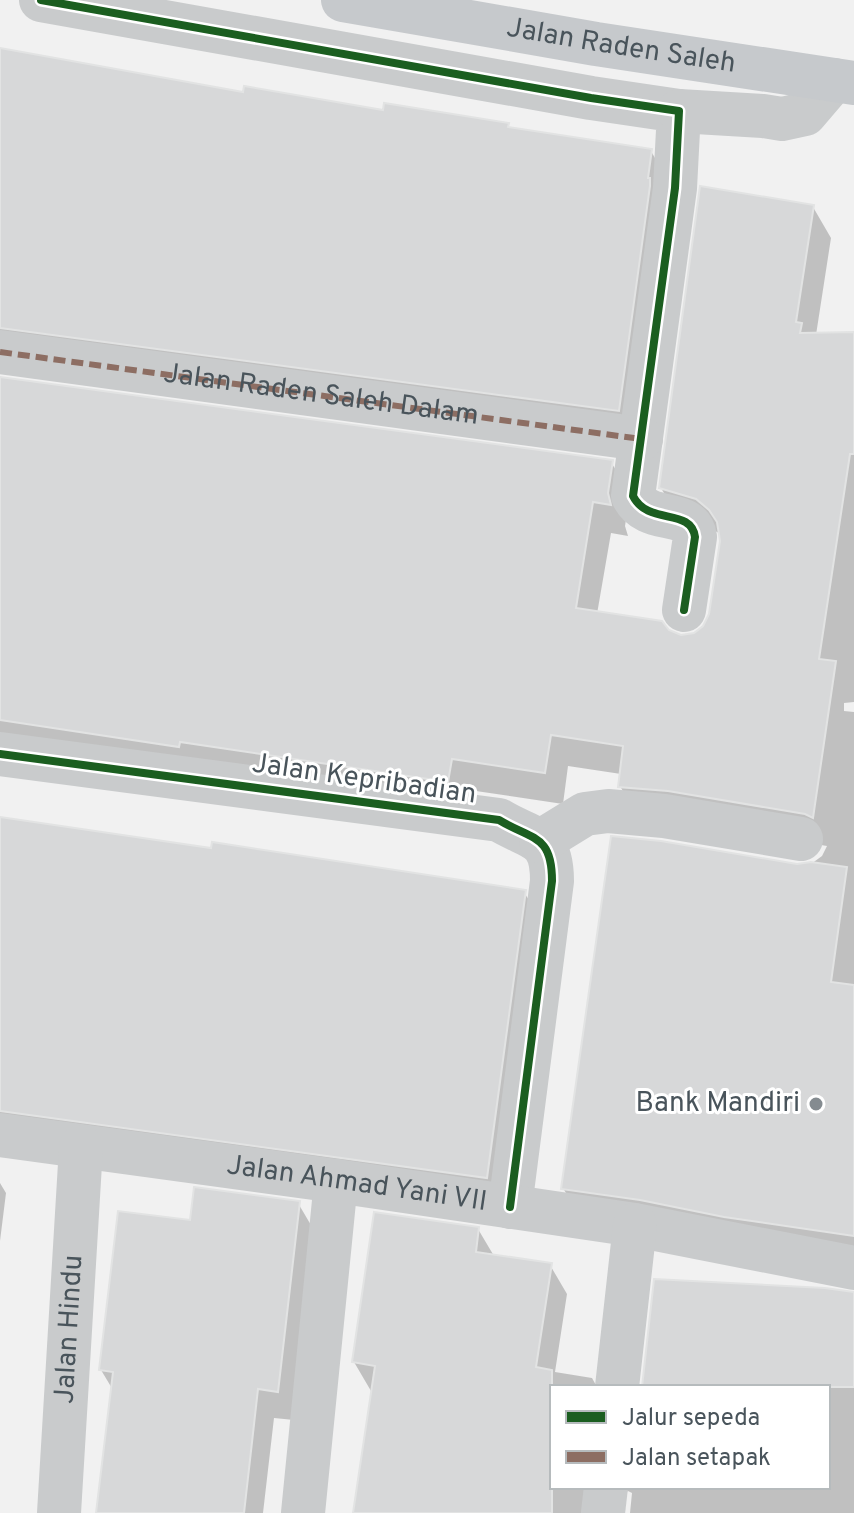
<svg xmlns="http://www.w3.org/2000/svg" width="854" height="1513" font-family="Overpass,sans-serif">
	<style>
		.shadow { fill: #0003 }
		.building { fill: #d7d8d9; stroke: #e2e3e3; stroke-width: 2 }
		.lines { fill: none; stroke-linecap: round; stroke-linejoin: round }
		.minor { stroke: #c9cbcc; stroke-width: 44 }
		.primary { stroke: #c6c9cc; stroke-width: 44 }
		.quiet { stroke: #8d6e63; stroke-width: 6; stroke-dasharray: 12 6; stroke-linecap: butt }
		.cycleway-casing { stroke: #fff; stroke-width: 13 }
		.cycleway { stroke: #1b5e20; stroke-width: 8 }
		.poi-dot { fill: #848b90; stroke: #fff; stroke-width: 3 }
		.labels { text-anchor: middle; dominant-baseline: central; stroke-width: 6; stroke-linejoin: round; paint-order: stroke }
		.street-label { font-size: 28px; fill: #49545b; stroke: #fff }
		.poi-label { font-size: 28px; fill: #49545b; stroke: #fff; text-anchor: end }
	</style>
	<rect width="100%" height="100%" fill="#f1f1f1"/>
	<path class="shadow" d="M 0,49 L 245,95 L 507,125 L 509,129 L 651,151 L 669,183 L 637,442 L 0,367 Z
		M 813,207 L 831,238 L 816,335 L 854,334 L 854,702 L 844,703 L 844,711 L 854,712 L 854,1262 L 582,1220 L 563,1188 L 798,866 L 811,864 L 822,856 L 827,846 L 687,823 L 638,818 L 620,786 L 621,774 L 568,766 L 563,804 L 469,790 L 466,813 L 0,748 L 0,379 L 611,462 L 630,494 L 625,526 L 628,536 L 611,533 L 597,614 L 668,632 L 679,637 L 695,635 L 706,626 L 710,615 L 722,541 L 721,534 L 707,527 L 680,520 L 661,488 Z
		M 0,818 L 213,850 L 524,892 L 545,927 L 506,1212 L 0,1156 Z
		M 0,1183 L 6,1193 L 0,1241 Z
		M 298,1203 L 315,1232 L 294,1420 L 274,1418 L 263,1513 L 98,1513 L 113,1390 L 101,1370 L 192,1223 Z
		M 478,1229 L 494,1256 L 550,1265 L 567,1294 L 555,1372 L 592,1378 L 597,1387 L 552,1387 L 552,1487 L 828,1487 L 828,1387 L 644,1387 L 854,1305 L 854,1513 L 630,1513 L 632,1493 L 628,1491 L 597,1513 L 355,1513 L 373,1392 L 371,1391 L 354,1362 Z"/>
	<path class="building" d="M 0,48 L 243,92 L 244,86 L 383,110 L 384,103 L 509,123 L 508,127 L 652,149 L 648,178 L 650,178 L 650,186 L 619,411 L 0,328 Z
		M 700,186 L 814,205 L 796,322 L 802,323 L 800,333 L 854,332 L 854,454 L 850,454 L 819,659 L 836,661 L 813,818 L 805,814 L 668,791 L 618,787 L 623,746 L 551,735 L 545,773 L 452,759 L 448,782 L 180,742 L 179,747 L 0,720 L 0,377 L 613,460 L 608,493 L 611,505 L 593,502 L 576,608 L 662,621 L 669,630 L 681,635 L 694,633 L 703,626 L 709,614 L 720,541 L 717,522 L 709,510 L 696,499 L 659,488 Z
		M 0,817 L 211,848 L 212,842 L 526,890 L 487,1178 L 0,1111 Z
		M 611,836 L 661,841 L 797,864 L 811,862 L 847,867 L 831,982 L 854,985 L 854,1236 L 724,1217 L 640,1200 L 561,1189 Z
		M 194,1187 L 300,1201 L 278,1392 L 258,1389 L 244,1513 L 96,1513 L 113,1372 L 99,1370 L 118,1211 L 190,1220 Z
		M 374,1212 L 479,1227 L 476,1252 L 552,1263 L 536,1367 L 552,1370 L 552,1513 L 353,1513 L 375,1366 L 352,1362 Z
		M 654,1279 L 825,1288 L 854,1292 L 854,1387 L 642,1387 Z"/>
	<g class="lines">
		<g class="minor">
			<path d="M 41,0 L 591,98 L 679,111 L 675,188 L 633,496 C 648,526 691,507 695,537 L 684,610"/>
			<path d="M 679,111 L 763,116 L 782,119 L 805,114 L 834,80"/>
			<path id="s1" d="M 0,352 L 641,439"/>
			<path d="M 0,754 L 499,820 C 532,840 552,834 552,881 L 510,1207"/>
			<path d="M 541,841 L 585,814 L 608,811 L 664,816 L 801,839"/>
			<path id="s2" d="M 0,1135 L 336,1181 L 635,1225 L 854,1268"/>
			<path d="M 617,1387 L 635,1225"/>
			<path id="s3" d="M 59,1513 L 81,1147"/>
			<path d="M 303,1513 L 336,1181"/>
			<path d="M 603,1513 L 606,1487"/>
		</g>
		<path class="primary" id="s4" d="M 343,0 L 596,44 L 854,83"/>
		<path class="quiet" d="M 0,352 L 641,439"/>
		<g class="cycleway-casing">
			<path id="cycleway" d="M 41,0 L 591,98 L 679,111 L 675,188 L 633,496 C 648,526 691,507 695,537 L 684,610
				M 0,754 L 499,820 C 532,840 552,834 552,881 L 510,1207"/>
		</g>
		<use href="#cycleway" class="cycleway"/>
	</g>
	<circle class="poi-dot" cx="816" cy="1104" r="8"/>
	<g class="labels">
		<g class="street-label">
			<text stroke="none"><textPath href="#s4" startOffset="282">Jalan Raden Saleh</textPath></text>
			<text stroke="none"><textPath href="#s1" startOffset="324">Jalan Raden Saleh Dalam</textPath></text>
			<text transform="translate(364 780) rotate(8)">Jalan Kepribadian</text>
			<text stroke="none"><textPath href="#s2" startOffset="360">Jalan Ahmad Yani VII</textPath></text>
			<text stroke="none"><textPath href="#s3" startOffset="184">Jalan Hindu</textPath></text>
		</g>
		<g class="poi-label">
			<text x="800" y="1104">Bank Mandiri</text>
		</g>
	</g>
	<rect x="550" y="1385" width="280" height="104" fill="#ffffff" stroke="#b6bbbd" stroke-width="2"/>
	<rect x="566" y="1411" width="40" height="12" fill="#1b5e20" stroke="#b6bbbd" stroke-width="2"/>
	<text x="622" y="1425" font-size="24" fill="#49545b">Jalur sepeda</text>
	<rect x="566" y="1451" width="40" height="12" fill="#8d6e63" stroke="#b6bbbd" stroke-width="2"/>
	<text x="622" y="1465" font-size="24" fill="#49545b">Jalan setapak</text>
</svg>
